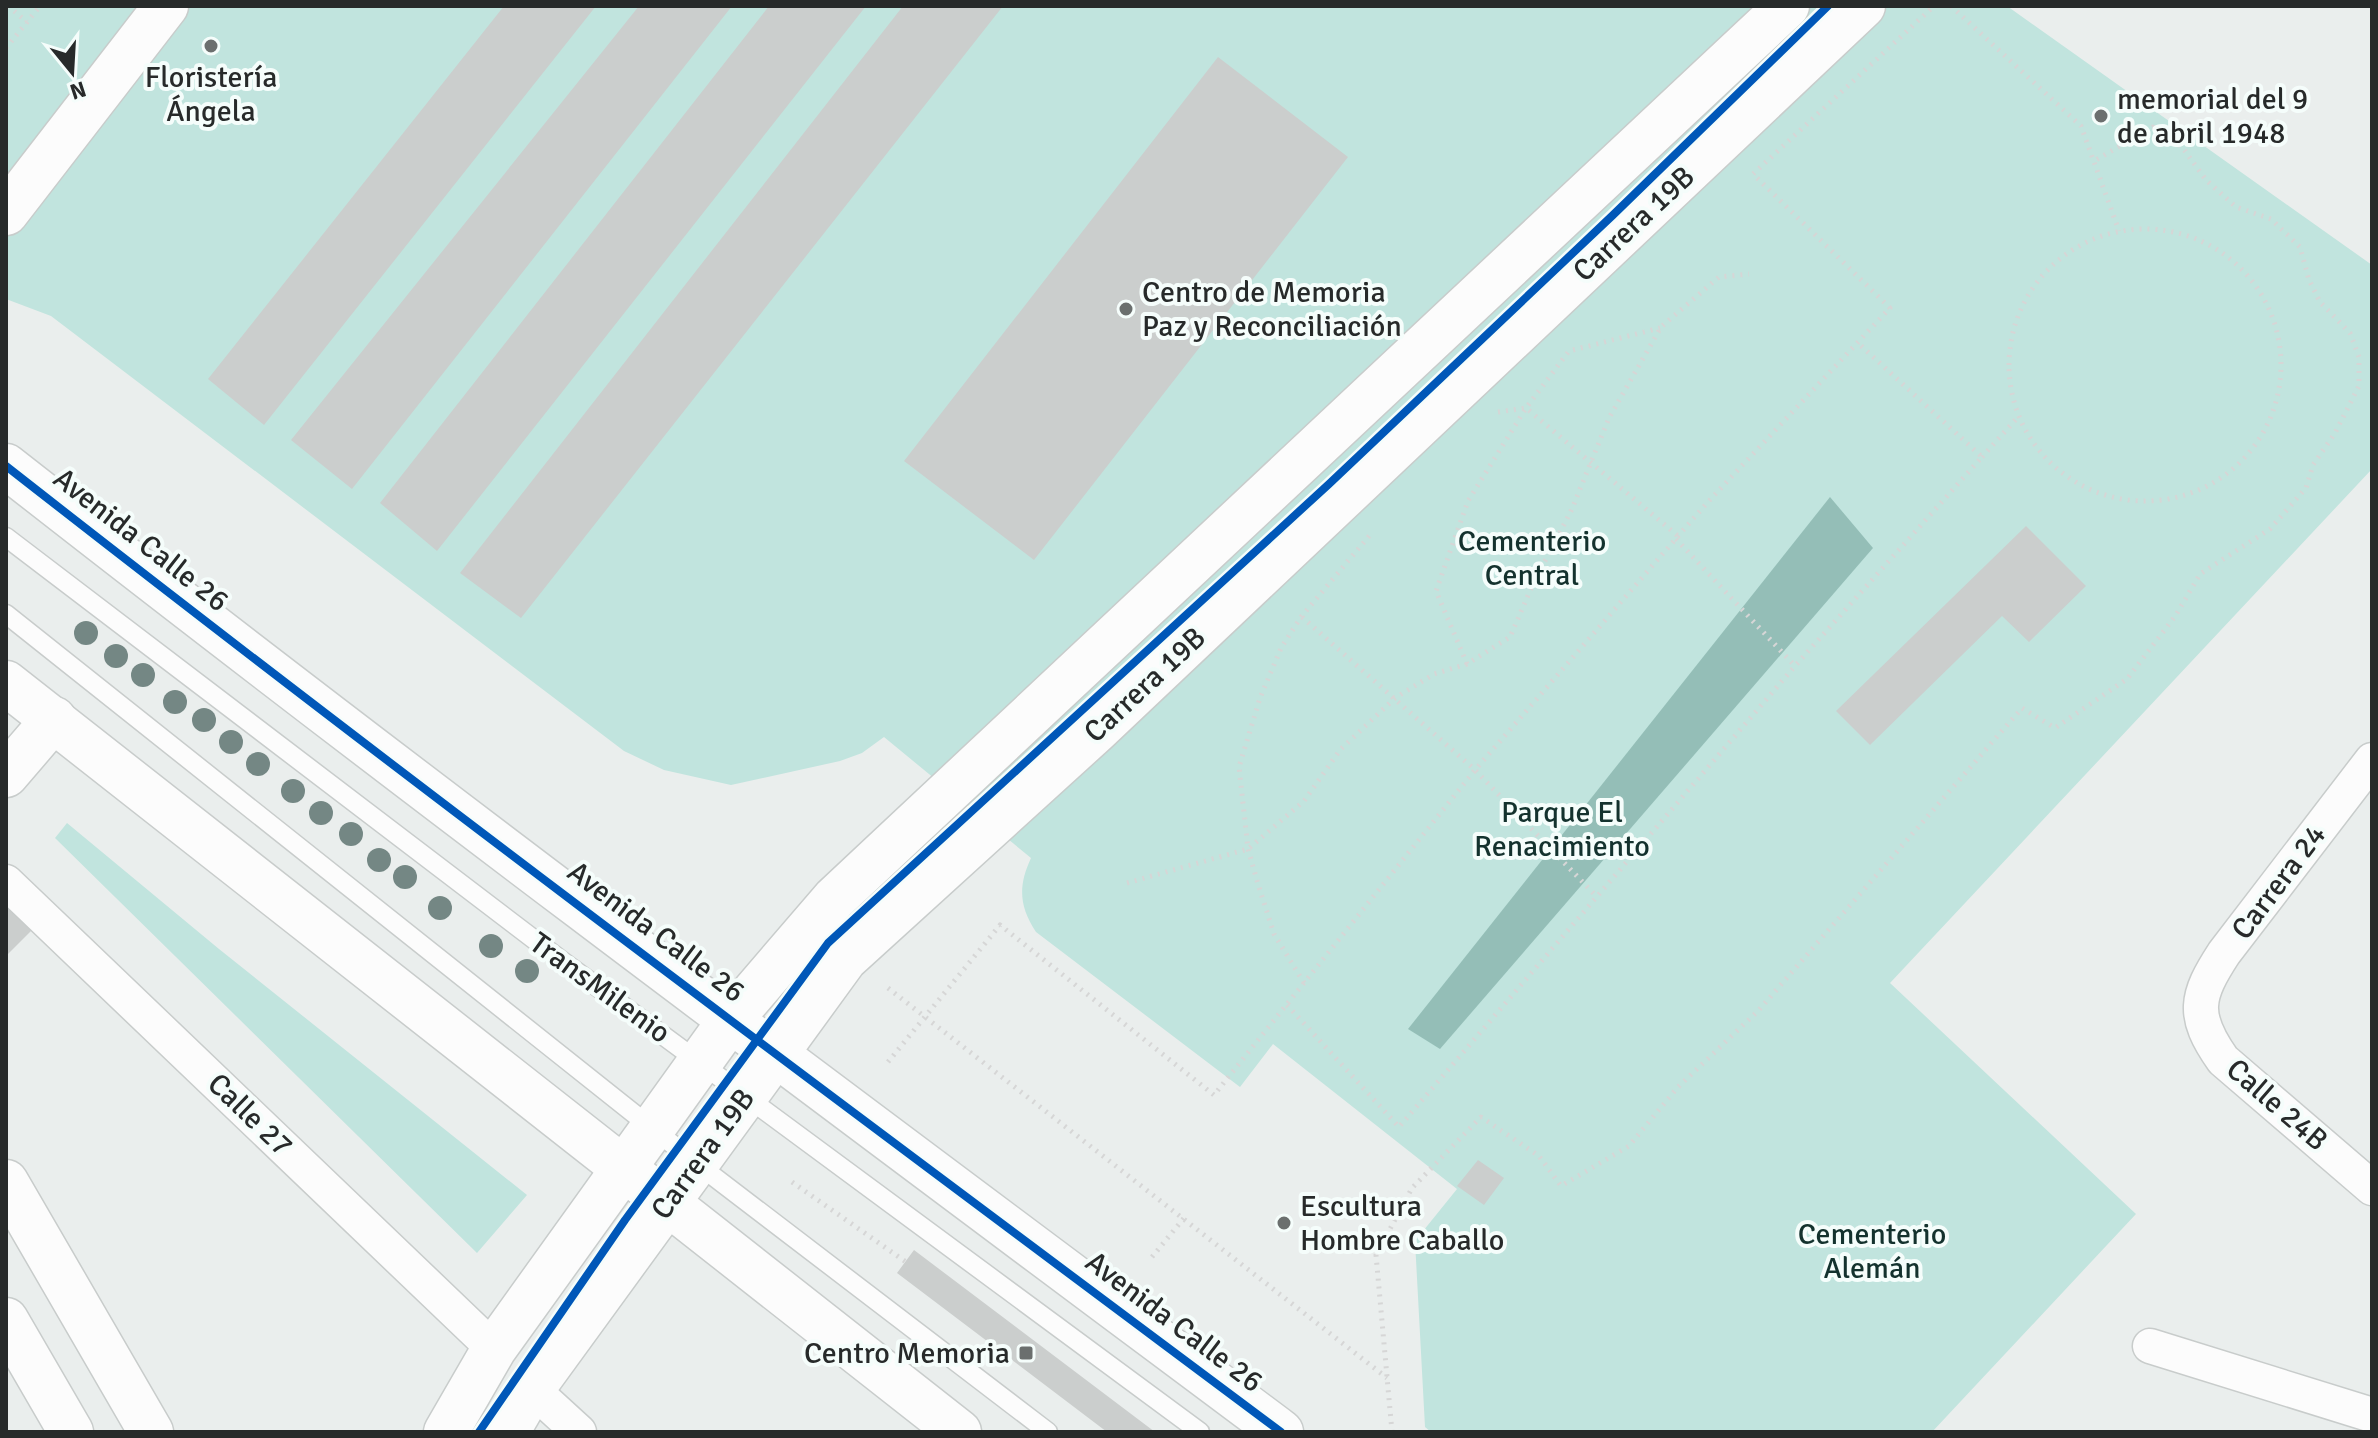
<svg xmlns="http://www.w3.org/2000/svg" width="2378" height="1438" font-family="Signika,sans-serif">
	<style>
		.green { fill: #c1e4de }
		.water { fill: #94beb7 }
		.building { fill: #cbcecd }
		.lines { fill: none; stroke-linecap: round; stroke-linejoin: round }
		.lane-casing { stroke: #c8cccb; stroke-width: 21 }
		.street-casing { stroke: #c8cccb; stroke-width: 37 }
		.secondary-casing { stroke: #c8cccb; stroke-width: 47 }
		.primary-casing { stroke: #c8cccb; stroke-width: 47 }
		.path { stroke: #d6d6d6; stroke-width: 5; stroke-dasharray: 2 6; stroke-linecap: butt }
		.lane { stroke: #fcfcfc; stroke-width: 18 }
		.street { stroke: #fcfcfc; stroke-width: 34 }
		.secondary { stroke: #fcfcfc; stroke-width: 44 }
		.primary { stroke: #fcfcfc; stroke-width: 44 }
		.cycleway-casing { stroke: #f5fdfb; stroke-width: 13 }
		.cycleway { stroke: #0057b8; stroke-width: 8 }
		.tree { fill: #748784 }
		.poi-dot { fill: #6b6f6e; stroke: #f5fdfb; stroke-width: 3 }
		.labels { text-anchor: middle; dominant-baseline: central; stroke-width: 8; stroke-linejoin: round; paint-order: stroke }
		.poi-label { font-size: 30px; fill: #272a2a; stroke: #f5fdfb; text-anchor: start }
		.street-label { font-size: 30px; fill: #272a2a; stroke: #f5fdfb }
		.park-label { font-size: 30px; fill: #14322e; stroke: #f5fdfb }
	</style>
	<rect width="100%" height="100%" fill="#eaeeed"/>
	<path class="green" d="M 6,6 L 2007,6 L 2372,265 L 2372,469 L 1890,983 L 2136,1214 L 1932,1432 L 1431,1432 L 1425,1427 L 1415,1241 L 1457,1189 L 1273,1044 L 1240,1087 L 1036,932 C 1019,906 1018,886 1031,858 L 884,737 L 862,753 L 840,761 L 731,785 L 664,770 L 624,751 L 51,316 L 6,299 Z
		M 67,823 L 219,949 L 527,1195 L 477,1253 L 55,838 Z"/>
	<path class="water" d="M 1830,497 L 1873,548 L 1440,1049 L 1408,1029 Z"/>
	<path class="building" d="M 504,6 L 596,6 L 264,425 L 208,379 Z
		M 639,6 L 732,6 L 352,489 L 291,440 Z
		M 769,6 L 866,6 L 437,551 L 380,503 Z
		M 903,6 L 1003,6 L 521,618 L 460,573 Z
		M 1218,57 L 1348,157 L 1034,560 L 904,461 Z
		M 2026,526 L 2086,586 L 2029,642 L 2002,616 L 1870,745 L 1836,711 Z
		M 6,902 L 33,929 L 6,956 Z
		M 1478,1160 L 1504,1178 L 1484,1205 L 1457,1186 Z
		M 914,1250 L 1155,1432 L 1107,1432 L 897,1273 Z"/>
	<g class="lines">
		<g class="lane-casing">
			<path id="lane" d="M 6,537 L 561,960 L 1200,1432
				M 6,614 L 696,1163 L 1048,1432"/>
		</g>
		<g class="street-casing">
			<path id="street" d="M 2372,760 L 2224,953 C 2196,996 2191,1015 2223,1060 L 2372,1188
				M 6,882 L 494,1349
				M 2150,1346 L 2372,1415
				M 532,1389 L 579,1432"/>
		</g>
		<g class="secondary-casing">
			<path id="secondary" d="M 6,213 L 166,6
				M 6,775 L 54,719
				M 6,1182 L 151,1432
				M 6,1320 L 71,1432
				M 446,1432 L 494,1349 L 731,1019 L 834,899 L 1787,6
				M 507,1432 L 532,1389 L 845,959 L 1097,730 L 1863,6"/>
		</g>
		<g class="primary-casing">
			<path id="primary" d="M 6,466 C 426,795 854,1113 1281,1432
				M 6,683 L 959,1432"/>
		</g>
		<path class="path" d="M 8,6 L 27,22
			M 1951,6 L 2081,126 L 2119,231
			M 6,48 L 40,6
			M2009 365a136 136 0 1 1 272 0a136 136 0 1 1-272 0Z
			M 1498,412 L 1526,408 L 1678,536
			M 1982,457 L 2018,417
			M 1676,539 L 1795,666
			M 1302,617 L 1475,770 L 1597,897
			M 1467,664 L 1436,591 L 1468,501 L 1526,408 L 1569,351 L 1660,328
			M 1127,883 L 1248,849 L 1304,801 L 1340,750 L 1395,698 L 1434,674 L 1467,664 L 1510,637 L 1533,584 L 1571,511 L 1609,418 L 1661,327 L 1719,277 L 1749,274
			M 1304,983 L 1274,934 L 1258,884 L 1248,849 L 1239,767 L 1260,698 L 1281,648 L 1301,617 L 1370,535
			M 888,988 L 1387,1378
			M 1287,1005 L 1399,1127 L 1795,666 L 1982,457 L 1858,343
			M 888,1062 L 1000,925 L 1214,1095 L 1475,770 L 1706,504 L 1890,308 L 1753,174 L 1934,6
			M 792,1182 L 906,1262
			M 1152,1257 L 1184,1218
			M 1392,1432 L 1376,1255 L 1412,1188 L 1481,1117 L 1539,1156 L 1561,1186 L 1629,1146 L 1678,1087 L 1758,1011 L 2022,708 L 2055,728 L 2127,679 L 2176,615 L 2200,574 L 2270,529 L 2306,488 L 2313,465 L 2335,433 L 2359,386 L 2359,357 L 2350,333 L 2320,302 L 2309,280 L 2300,247 L 2271,219 L 2236,207 L 2206,180 L 2182,147 L 2153,127 L 2094,161"/>
		<use href="#lane" class="lane"/>
		<use href="#street" class="street"/>
		<use href="#secondary" class="secondary"/>
		<use href="#primary" class="primary"/>
		<g class="cycleway-casing">
			<path id="cycleway" d="M 6,466 C 426,795 854,1113 1281,1432
				M 479,1432 L 625,1220 L 828,943 L 1329,484 L 1613,215 L 1828,6"/>
		</g>
		<use href="#cycleway" class="cycleway"/>
	</g>
	<g class="tree">
		<circle cx="86" cy="633" r="12"/>
		<circle cx="116" cy="656" r="12"/>
		<circle cx="143" cy="675" r="12"/>
		<circle cx="175" cy="702" r="12"/>
		<circle cx="204" cy="720" r="12"/>
		<circle cx="231" cy="742" r="12"/>
		<circle cx="258" cy="764" r="12"/>
		<circle cx="293" cy="791" r="12"/>
		<circle cx="321" cy="813" r="12"/>
		<circle cx="351" cy="834" r="12"/>
		<circle cx="379" cy="860" r="12"/>
		<circle cx="405" cy="877" r="12"/>
		<circle cx="440" cy="908" r="12"/>
		<circle cx="491" cy="946" r="12"/>
		<circle cx="527" cy="971" r="12"/>
	</g>
	<g class="poi-dot">
		<circle cx="211" cy="46" r="8"/>
		<circle cx="2101" cy="116" r="8"/>
		<circle cx="1126" cy="309" r="8"/>
		<circle cx="1284" cy="1223" r="8"/>
		<rect x="1018" y="1345" width="16" height="16" rx="4"/>
	</g>
	<g class="labels">
		<g class="poi-label">
			<text x="211" y="77" text-anchor="middle">Floristería<tspan x="211" dy="34">Ángela</tspan></text>
			<text x="2117" y="99">memorial del 9<tspan x="2117" dy="34">de abril 1948</tspan></text>
			<text x="1142" y="292">Centro de Memoria<tspan x="1142" dy="34">Paz y Reconciliación</tspan></text>
			<text x="1300" y="1206">Escultura<tspan x="1300" dy="34">Hombre Caballo</tspan></text>
			<text x="1010" y="1353" text-anchor="end">Centro Memoria</text>
		</g>
		<g class="street-label">
			<text transform="translate(1634 224) rotate(-43)">Carrera 19B</text>
			<text transform="translate(141 540) rotate(38)">Avenida Calle 26</text>
			<text transform="translate(1145 685) rotate(-43)">Carrera 19B</text>
			<text transform="translate(2279 882) rotate(-53)">Carrera 24</text>
			<text transform="translate(656 932) rotate(37)">Avenida Calle 26</text>
			<text transform="translate(600 988) rotate(36)">TransMilenio</text>
			<text transform="translate(2277 1105) rotate(41)">Calle 24B</text>
			<text transform="translate(250 1115) rotate(44)">Calle 27</text>
			<text transform="translate(703 1154) rotate(-54)">Carrera 19B</text>
			<text transform="translate(1174 1322) rotate(37)">Avenida Calle 26</text>
		</g>
		<g class="park-label">
			<text x="1532" y="541">Cementerio<tspan x="1532" dy="34">Central</tspan></text>
			<text x="1562" y="812">Parque El<tspan x="1562" dy="34">Renacimiento</tspan></text>
			<text x="1872" y="1234">Cementerio<tspan x="1872" dy="34">Alemán</tspan></text>
		</g>
	</g>
	<rect width="2378" height="1438" fill="none" stroke="#272a2a" stroke-width="16"/>
	<g transform="translate(72 72) rotate(162)" stroke="#f5fdfb" stroke-width="6" paint-order="stroke">
	<path d="M0-6L14 30L0 20L-14 30Z" fill="#272a2a"/>
	<text y="-12" font-size="22" font-weight="bold" text-anchor="middle" fill="#272a2a">N</text>
	</g>
</svg>
